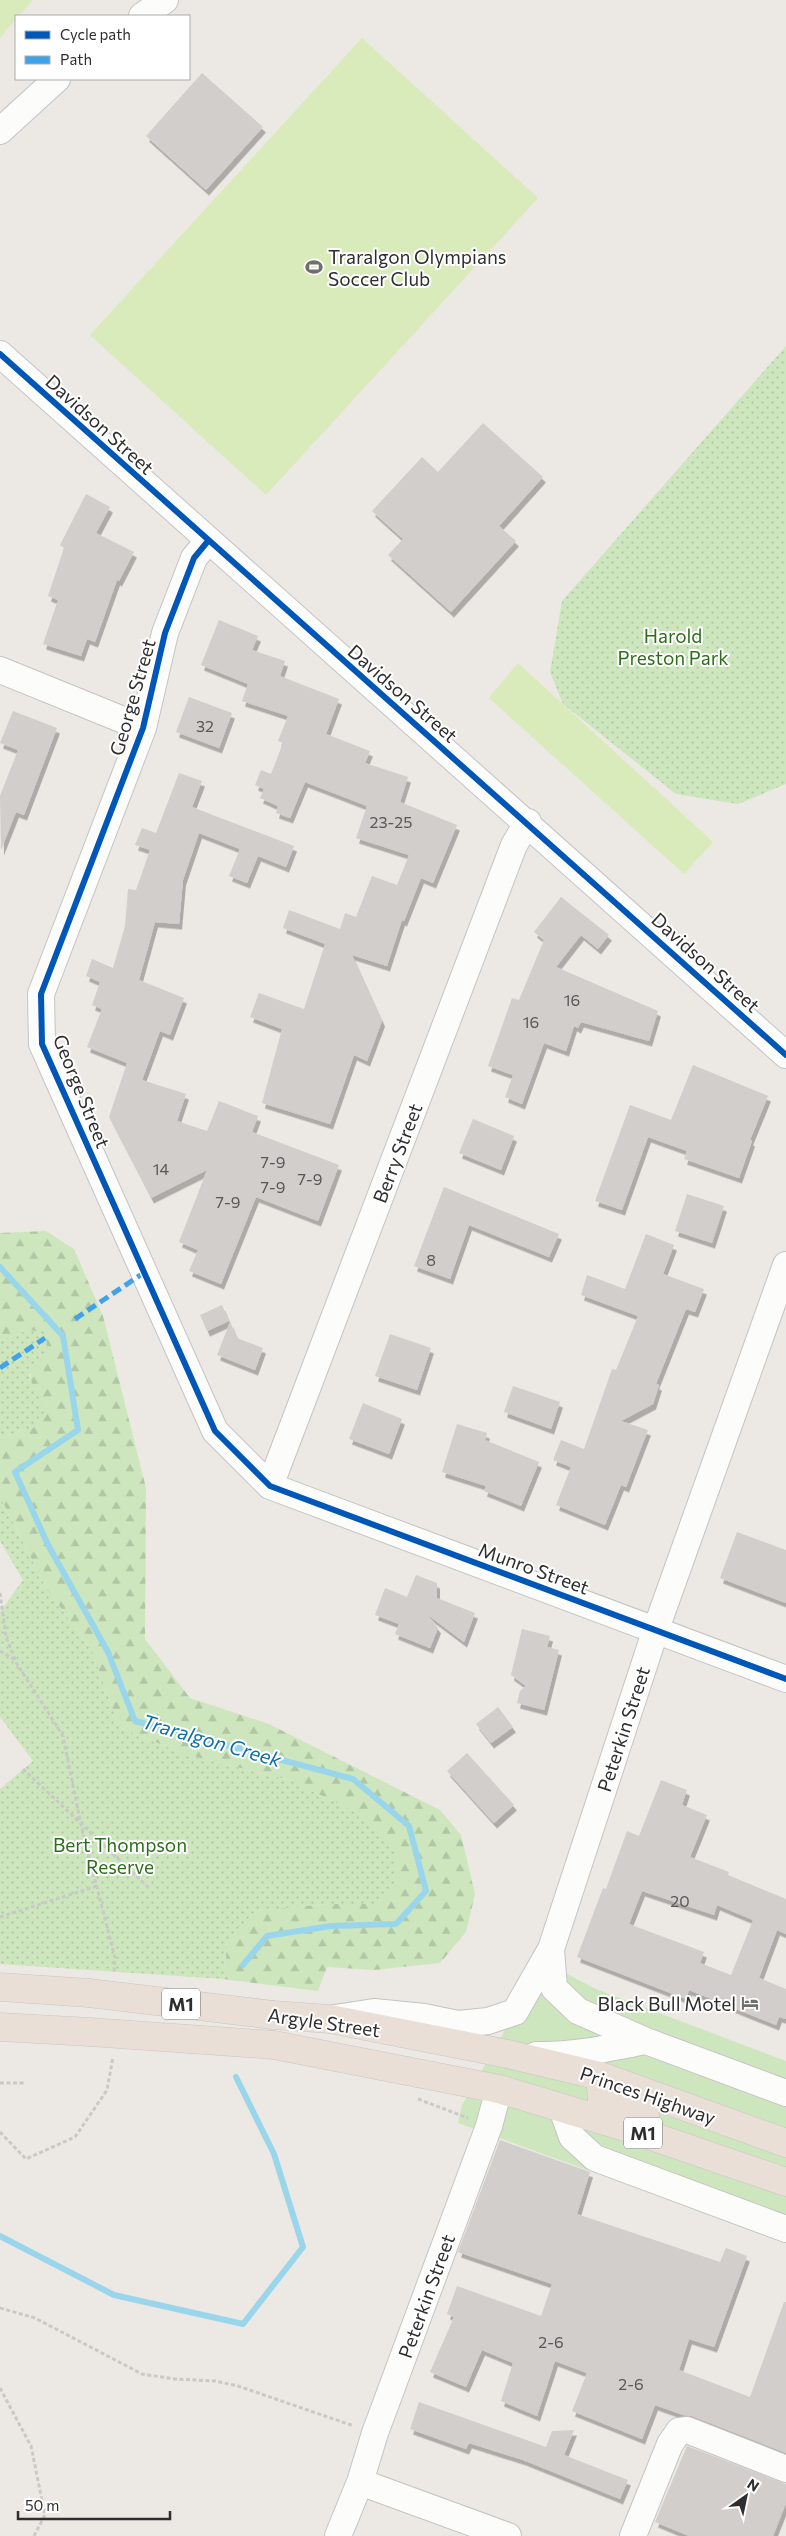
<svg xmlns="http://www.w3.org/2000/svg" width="786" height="2536" font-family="Commissioner,sans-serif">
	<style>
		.grass { fill: #cee6be }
		.forest { fill: url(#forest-firs) }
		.park { fill: url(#park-dots) }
		.pitch { fill: #d9eabb }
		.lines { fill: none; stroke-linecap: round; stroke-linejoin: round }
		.stream { stroke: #99d6ec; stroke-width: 6 }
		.building { fill: #d1cecb; fill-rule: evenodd; filter: url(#shadow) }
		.minor-casing { stroke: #c5c4c5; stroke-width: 28 }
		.highway-casing { stroke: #c6c5c4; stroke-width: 29 }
		.path { stroke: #c9c9c8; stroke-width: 3; stroke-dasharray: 4 2.5; stroke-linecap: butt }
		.minor { stroke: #fcfcfb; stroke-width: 26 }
		.highway { stroke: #eadfd6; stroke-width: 28 }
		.highway-bridge-casing { stroke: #c6c5c4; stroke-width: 29; stroke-linecap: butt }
		.highway-bridge { stroke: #eadfd6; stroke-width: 28 }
		.quiet { stroke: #3ea3eb; stroke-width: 5; stroke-dasharray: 10 5; stroke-linecap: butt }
		.cycleway-casing { stroke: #fff; stroke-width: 9 }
		.cycleway { stroke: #0057b8; stroke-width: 6 }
		.labels { text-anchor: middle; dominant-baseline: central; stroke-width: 4; stroke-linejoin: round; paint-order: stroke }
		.number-label { font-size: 16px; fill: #585857 }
		.shield { fill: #fff; stroke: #6d6d6d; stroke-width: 1 }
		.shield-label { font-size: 18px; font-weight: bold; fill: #2e2e2e }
		.poi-label { font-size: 19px; fill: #2e2e2e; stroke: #fff; text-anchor: start }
		.street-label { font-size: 19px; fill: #2e2e2e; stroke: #fff }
		.park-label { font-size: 19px; fill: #2c6e1b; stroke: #fff }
		.water-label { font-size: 20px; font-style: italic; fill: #0d6fa3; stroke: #fff }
	</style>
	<defs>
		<pattern id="forest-firs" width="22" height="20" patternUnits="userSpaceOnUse" patternTransform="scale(1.25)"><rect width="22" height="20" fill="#cee6be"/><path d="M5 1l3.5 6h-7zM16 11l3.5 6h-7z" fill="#b1c6a4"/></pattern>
		<pattern id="park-dots" width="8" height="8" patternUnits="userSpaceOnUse" patternTransform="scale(1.25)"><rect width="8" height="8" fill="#cee6be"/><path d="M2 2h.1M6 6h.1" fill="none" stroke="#b1c6a4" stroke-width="1.8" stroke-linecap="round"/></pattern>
		<filter id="shadow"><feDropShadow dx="3" dy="5.5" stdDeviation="0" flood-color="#0004"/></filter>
	</defs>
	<rect width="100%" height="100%" fill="#ece8e4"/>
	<path class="grass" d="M 544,1962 L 596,1989 L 786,2061 L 786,2242 L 458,2123 L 462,2105 Z"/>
	<path class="forest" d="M 46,1231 L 74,1249 L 103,1316 L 146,1488 L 145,1639 L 190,1698 L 269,1724 L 440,1810 L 461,1835 L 475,1894 L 466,1932 L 440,1963 L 374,1970 L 327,1967 L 318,1991 L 223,1979 L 228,1939 L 256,1911 L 326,1904 L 373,1904 L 363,1816 L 292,1781 L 184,1754 L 119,1727 L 92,1651 L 46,1588 L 0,1497 L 0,1438 L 34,1427 L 28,1330 L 0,1341 L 0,1233 Z"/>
	<path class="park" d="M 786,346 L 786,784 L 738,804 L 676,794 L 563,704 L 550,672 L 562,601 Z
		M 28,1330 L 46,1332 L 47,1354 L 29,1375 L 46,1412 L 34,1427 L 0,1438 L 0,1341 Z
		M 0,1497 L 46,1588 L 92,1651 L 119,1727 L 184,1754 L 292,1781 L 363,1816 L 395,1852 L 397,1886 L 373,1904 L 326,1904 L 256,1911 L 228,1939 L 223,1979 L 0,1964 L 0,1789 L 33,1761 L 0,1717 L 0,1612 L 23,1580 L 0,1541 Z"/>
	<path class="pitch" d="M 0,0 L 33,0 L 19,16 L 16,16 L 16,19 L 0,38 Z
		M 362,38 L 538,198 L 266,495 L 90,335 Z
		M 518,663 L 713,842 L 684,874 L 489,698 Z"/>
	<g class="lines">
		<path class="stream" d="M 0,1267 L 63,1336 L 78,1430 L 15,1472 L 48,1545 L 108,1652 L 135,1721 L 353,1779 L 409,1826 L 426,1891 L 396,1924 L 331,1926 L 267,1936 L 243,1965
			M 0,2236 L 114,2295 L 243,2324 L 303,2247 L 274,2154 L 236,2077"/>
	</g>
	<path class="building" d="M 202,73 L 263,127 L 206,190 L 146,136 Z
		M 483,423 L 543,477 L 499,526 L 516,541 L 451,612 L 388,555 L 403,539 L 372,511 L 422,457 L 438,472 Z
		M 86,494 L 110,507 L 96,533 L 134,552 L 119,581 L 117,580 L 95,642 L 87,639 L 81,656 L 43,644 L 58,600 L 48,596 L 64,548 L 60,545 Z
		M 219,620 L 258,636 L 252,650 L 285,661 L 280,676 L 339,699 L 326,734 L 370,751 L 365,763 L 408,777 L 400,802 L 457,825 L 433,883 L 421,878 L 404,921 L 402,920 L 387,966 L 352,955 L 382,1021 L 367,1061 L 354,1055 L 330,1124 L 262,1103 L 282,1029 L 250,1017 L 259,993 L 304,1009 L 325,944 L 283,928 L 289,910 L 340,929 L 345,913 L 356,917 L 372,876 L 397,885 L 409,855 L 356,838 L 367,806 L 310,784 L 305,782 L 290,818 L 276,813 L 278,806 L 260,798 L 264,789 L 255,785 L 261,770 L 271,774 L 283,743 L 278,741 L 288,716 L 242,701 L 248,684 L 201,665 Z
		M 189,697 L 232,713 L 219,748 L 176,732 Z
		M 13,711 L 57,728 L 24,815 L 16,812 L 1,850 L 0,796 L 18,750 L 0,743 Z
		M 179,773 L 202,781 L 192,807 L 294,846 L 286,867 L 258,856 L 247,883 L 229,876 L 240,849 L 199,833 L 183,880 L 179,924 L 155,922 L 139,980 L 184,998 L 170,1035 L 160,1031 L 142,1080 L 186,1094 L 177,1121 L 207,1131 L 219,1101 L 258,1116 L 252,1132 L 339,1165 L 318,1221 L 256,1197 L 221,1284 L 189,1271 L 198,1250 L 179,1242 L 207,1170 L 151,1198 L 109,1117 L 127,1063 L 87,1047 L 102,1009 L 92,1005 L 100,982 L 86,976 L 92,959 L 113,968 L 125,926 L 128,889 L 136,890 L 150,850 L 135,845 L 142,828 L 156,833 Z
		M 561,897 L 609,935 L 598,949 L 581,935 L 556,967 L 658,1011 L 649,1041 L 581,1022 L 578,1028 L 574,1026 L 566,1051 L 544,1043 L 522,1104 L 505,1097 L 513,1075 L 488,1066 L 512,998 L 519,1000 L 544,940 L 534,932 Z
		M 693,1065 L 768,1096 L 750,1140 L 752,1141 L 739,1178 L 684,1159 L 687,1151 L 648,1137 L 622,1210 L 595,1201 L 630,1105 L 671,1120 Z
		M 473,1119 L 514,1136 L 501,1170 L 459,1153 Z
		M 444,1187 L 559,1234 L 549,1257 L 469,1225 L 450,1279 L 414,1266 Z
		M 687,1194 L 724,1206 L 712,1243 L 675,1231 Z
		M 646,1234 L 674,1245 L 663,1274 L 704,1289 L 695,1312 L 686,1309 L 656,1384 L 659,1385 L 653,1404 L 621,1421 L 648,1430 L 626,1487 L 621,1485 L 605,1525 L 556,1505 L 571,1467 L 553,1460 L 561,1440 L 584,1449 L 612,1369 L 616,1370 L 638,1316 L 581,1295 L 587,1275 L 625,1289 Z
		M 222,1305 L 229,1321 L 207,1331 L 200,1315 Z
		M 230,1322 L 237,1338 L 263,1348 L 255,1370 L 217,1355 Z
		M 390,1334 L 431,1348 L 417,1390 L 375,1376 Z
		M 513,1386 L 560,1402 L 551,1429 L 504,1412 Z
		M 363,1403 L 402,1419 L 389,1454 L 349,1439 Z
		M 457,1424 L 487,1433 L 485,1440 L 539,1462 L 521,1506 L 484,1491 L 486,1486 L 442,1472 Z
		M 737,1532 L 786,1550 L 786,1603 L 720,1578 Z
		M 416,1575 L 437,1583 L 437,1598 L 475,1613 L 464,1642 L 428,1615 L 438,1628 L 430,1648 L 395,1634 L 399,1624 L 375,1615 L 385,1588 L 407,1597 Z
		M 522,1629 L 550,1636 L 547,1647 L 559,1650 L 544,1710 L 517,1703 L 520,1691 L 526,1686 L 511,1675 Z
		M 498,1707 L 513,1727 L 491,1743 L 476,1724 Z
		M 467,1753 L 514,1805 L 494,1823 L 447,1771 Z
		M 661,1780 L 687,1790 L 682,1805 L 707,1815 L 690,1857 L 729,1872 L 728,1875 L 786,1899 L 786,1934 L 777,1930 L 759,1978 L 786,1989 L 786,2019 L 779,2017 L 776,2025 L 689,1990 L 686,1999 L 577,1957 L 603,1888 L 606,1889 L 627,1831 L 639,1836 ZM 642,1891 L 714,1915 L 717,1905 L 753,1920 L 731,1975 L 700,1963 L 704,1952 L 629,1924 Z
		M 500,2140 L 590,2172 L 577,2214 L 720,2262 L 726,2248 L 747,2256 L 714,2347 L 689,2339 L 679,2370 L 750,2397 L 784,2302 L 786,2302 L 786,2453 L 692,2416 L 683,2415 L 655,2405 L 642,2439 L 572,2411 L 587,2373 L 555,2361 L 537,2416 L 501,2401 L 513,2363 L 482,2350 L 466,2387 L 430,2372 L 454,2317 L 447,2314 L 457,2286 L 541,2316 L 552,2284 L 458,2252 Z
		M 419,2402 L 546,2447 L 552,2431 L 574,2430 L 564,2455 L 628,2480 L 620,2499 L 523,2460 L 469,2443 L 466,2449 L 410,2429 Z
		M 687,2446 L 786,2484 L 786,2503 L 773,2536 L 689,2536 L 655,2522 Z"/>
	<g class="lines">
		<g class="minor-casing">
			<path id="minor" d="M 142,16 L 165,0
				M 0,131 L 57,79
				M 0,354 C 261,589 525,820 786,1055
				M 208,541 L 194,558 L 165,633 L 143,728 L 41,994 L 42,1044 L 215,1431 L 270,1486 L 786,1679
				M 0,670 L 143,728
				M 270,1486 L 514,845 L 528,822
				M 551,1949 L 554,1988 L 578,2011 L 646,2041 L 786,2093
				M 335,2018 L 374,2012 L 424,2017 L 458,2024 L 488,2021 L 515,2012 L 551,1949 L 656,1629 L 786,1265
				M 536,2055 C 574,2056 609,2048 646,2041
				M 562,2109 L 572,2137 L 595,2158 L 786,2229
				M 360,2482 L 508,2536
				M 338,2536 L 360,2482 L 375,2433 L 489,2126 L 499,2089
				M 633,2536 L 670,2444 L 679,2431 L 687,2430 L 786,2469"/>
		</g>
		<g class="highway-casing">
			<path id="highway" d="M 0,1987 L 89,1993
				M 273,2015 L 330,2019 L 508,2054 L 600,2076 L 786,2143
				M 0,2027 L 90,2032
				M 274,2045 L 499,2089 L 622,2126 L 786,2182
				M 600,2076 L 602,2099 L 645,2116"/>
		</g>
		<path class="path" d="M 0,1593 L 6,1637 L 17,1664 L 63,1736 L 81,1825 L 115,1958 L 114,1973
			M 0,1651 L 15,1660
			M 23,1769 L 149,1888
			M 0,1917 L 97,1886
			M 0,2083 L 25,2083
			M 418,2099 L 468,2118
			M 0,2132 L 26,2159 L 75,2137 L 107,2090 L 113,2057
			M 0,2308 L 35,2318 L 142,2374 L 175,2379 L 215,2381 L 238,2386 L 354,2426
			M 0,2388 L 31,2446 L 45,2515 L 34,2536"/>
		<use href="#minor" class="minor"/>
		<use href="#highway" class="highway"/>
		<g class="highway-bridge-casing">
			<path id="highway-bridge" d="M 89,1993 L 273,2015
				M 90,2032 L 274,2045"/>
		</g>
		<use href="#highway-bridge" class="highway-bridge"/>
		<path class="quiet" d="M 75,1319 L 145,1272
			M 0,1368 L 45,1338"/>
		<g class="cycleway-casing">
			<path id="cycleway" d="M 0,354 C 261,589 525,820 786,1055
				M 208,541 L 194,558 L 165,633 L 143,728 L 41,994 L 42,1044 L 215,1431 L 270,1486 L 786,1679"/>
		</g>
		<use href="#cycleway" class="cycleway"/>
	</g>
	<defs>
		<g id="stadium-bare" transform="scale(1.35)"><path d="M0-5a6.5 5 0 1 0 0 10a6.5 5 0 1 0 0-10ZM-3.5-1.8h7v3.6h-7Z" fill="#706f6e" stroke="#fff" stroke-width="2.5" paint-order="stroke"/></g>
		<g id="hotel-bare" transform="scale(1.35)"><path d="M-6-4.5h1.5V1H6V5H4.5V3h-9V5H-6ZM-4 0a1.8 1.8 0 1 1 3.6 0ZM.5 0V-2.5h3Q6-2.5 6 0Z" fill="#706f6e" stroke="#fff" stroke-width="2.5" paint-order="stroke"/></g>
	</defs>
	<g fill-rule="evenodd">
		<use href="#stadium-bare" x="314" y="267"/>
		<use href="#hotel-bare" x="750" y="2003"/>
	</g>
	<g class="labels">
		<g class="number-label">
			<text x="205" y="725">32</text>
			<text x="391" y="821">23-25</text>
			<text x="572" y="999">16</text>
			<text x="531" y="1021">16</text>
			<text x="273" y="1161">7-9</text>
			<text x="161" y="1168">14</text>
			<text x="310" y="1178">7-9</text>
			<text x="273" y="1186">7-9</text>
			<text x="228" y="1201">7-9</text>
			<text x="431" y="1259">8</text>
			<text x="680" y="1900">20</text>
			<text x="551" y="2341">2-6</text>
			<text x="631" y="2383">2-6</text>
		</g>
		<g class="shield">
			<rect x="162" y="1988.5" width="38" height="31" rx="4"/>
			<rect x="624" y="2117.5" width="38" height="31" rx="4"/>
		</g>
		<g class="shield-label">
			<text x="181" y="2004">M1</text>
			<text x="643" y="2133">M1</text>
		</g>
		<g class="poi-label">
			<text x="328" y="256">Traralgon Olympians<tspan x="328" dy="22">Soccer Club</tspan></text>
			<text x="736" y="2003" text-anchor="end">Black Bull Motel</text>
		</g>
		<g class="street-label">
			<text transform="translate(100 424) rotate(42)">Davidson Street</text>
			<text transform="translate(403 693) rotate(41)">Davidson Street</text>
			<text transform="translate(132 697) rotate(-74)">George Street</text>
			<text transform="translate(706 962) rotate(42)">Davidson Street</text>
			<text transform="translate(82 1091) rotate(68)">George Street</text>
			<text transform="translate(397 1153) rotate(-69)">Berry Street</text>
			<text transform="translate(534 1568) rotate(20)">Munro Street</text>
			<text transform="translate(623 1729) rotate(-72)">Peterkin Street</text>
			<text transform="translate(324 2022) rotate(8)">Argyle Street</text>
			<text transform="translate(648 2095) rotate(19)">Princes Highway</text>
			<text transform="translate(426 2296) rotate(-70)">Peterkin Street</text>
		</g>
		<g class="park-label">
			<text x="673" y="635">Harold<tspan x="673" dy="22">Preston Park</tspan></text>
			<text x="120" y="1844">Bert Thompson<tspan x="120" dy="22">Reserve</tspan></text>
		</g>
		<g class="water-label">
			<text transform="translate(212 1740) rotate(16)">Traralgon Creek</text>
		</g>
	</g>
	<rect x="15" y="15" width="175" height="65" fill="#ffffff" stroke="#ababab"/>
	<rect x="25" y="31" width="25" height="8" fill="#0057b8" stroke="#ababab"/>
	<text x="60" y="40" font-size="15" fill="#2e2e2e">Cycle path</text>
	<rect x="25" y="56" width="25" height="8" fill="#3ea3eb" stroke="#ababab"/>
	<text x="60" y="65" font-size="15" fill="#2e2e2e">Path</text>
	<g transform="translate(746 2496) rotate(33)" stroke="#ffffff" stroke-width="4" paint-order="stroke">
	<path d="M0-4L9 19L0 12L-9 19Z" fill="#2e2e2e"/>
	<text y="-8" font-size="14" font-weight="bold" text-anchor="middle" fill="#2e2e2e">N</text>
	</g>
	<path d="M18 2511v8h152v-8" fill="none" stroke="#2e2e2e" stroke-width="2.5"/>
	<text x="25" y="2511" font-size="15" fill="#2e2e2e" stroke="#ffffff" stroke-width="4" paint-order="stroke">50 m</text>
</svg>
